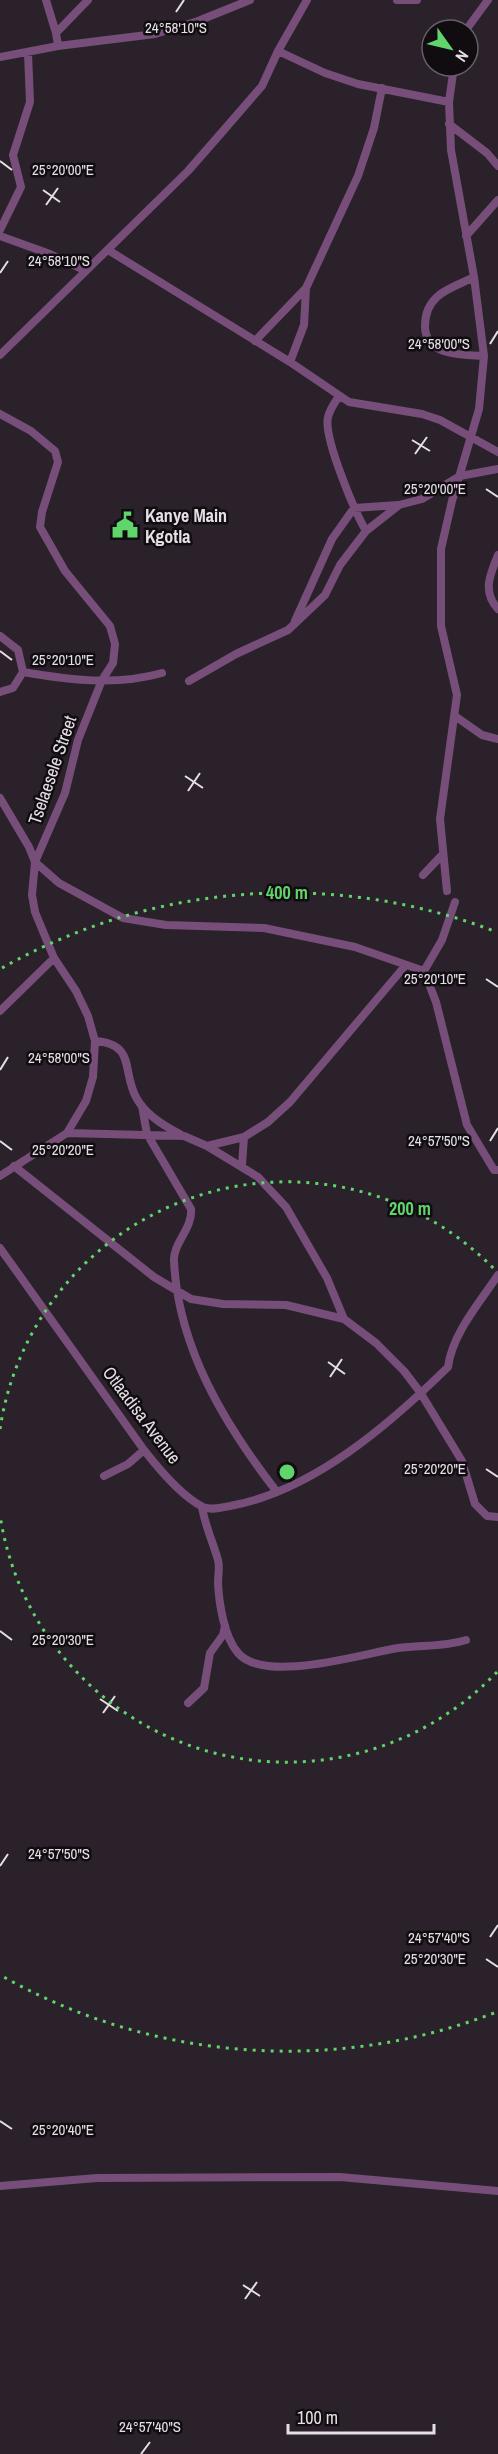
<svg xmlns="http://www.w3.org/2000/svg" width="498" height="2454" font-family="'Archivo Narrow',sans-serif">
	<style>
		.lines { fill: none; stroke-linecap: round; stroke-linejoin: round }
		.street { stroke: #774e79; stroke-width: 8 }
		.ticks { fill: none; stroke: #e5dfe5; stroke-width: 2 }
		.ring { fill: none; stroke: #60d56b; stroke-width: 3; stroke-dasharray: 3 6 }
		.labels { text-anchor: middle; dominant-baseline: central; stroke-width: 5; stroke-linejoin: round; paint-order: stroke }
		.poi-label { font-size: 18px; font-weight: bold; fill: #e5dfe5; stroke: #100c10; text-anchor: start }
		.street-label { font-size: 18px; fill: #e5dfe5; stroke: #100c10 }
		.ticks-label { font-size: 15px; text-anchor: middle; fill: #e5dfe5; stroke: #100c10; stroke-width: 5; stroke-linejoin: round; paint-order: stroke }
		.centre { fill: #60d56b; stroke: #100c10; stroke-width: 3 }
		.ring-label { font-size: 18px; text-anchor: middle; font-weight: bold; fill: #60d56b; stroke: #100c10; stroke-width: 5; stroke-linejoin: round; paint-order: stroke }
	</style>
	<rect width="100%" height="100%" fill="#2a212a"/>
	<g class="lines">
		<path class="street" d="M 46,0 L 56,33
			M 397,0 L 417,0
			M 466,30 L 488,0
			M 58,46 L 56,33 L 88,0
			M 278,51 L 325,73 L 358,84 L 449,102
			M 0,57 L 58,46 L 155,34 L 198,21 L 250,0
			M 449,124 L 487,153 L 498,166
			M 0,230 L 21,187 L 13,155 L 30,102 L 28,53
			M 0,236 L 50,254 L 86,271
			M 466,236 L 498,200
			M 108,250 L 290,362 L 349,402 L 422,414 L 440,420 L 498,452
			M 474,277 C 463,283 446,288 437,297 C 428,305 425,315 425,326 C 425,356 462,355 484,356
			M 255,341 L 306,288 L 358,176 L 374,128 L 382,88
			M 0,355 L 188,171 L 223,131 L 262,86 L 278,51 L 307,0
			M 290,362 L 304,325 L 306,288
			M 339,396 C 335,402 330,409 328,417 C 323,437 355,512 366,531
			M 0,414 L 31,431 L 55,451 L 58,462 L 42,512 L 40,527 L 65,571 L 110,626 L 115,644 L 113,663 L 102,680 L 78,740 L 65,793 L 35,862 L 32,895 L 35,912 L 54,958 L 76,991 L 88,1016 L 95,1041 L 93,1077 L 86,1101 L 67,1133 L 0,1176
			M 498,555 C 490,574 482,592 498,609
			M 295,621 L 332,539 L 354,508 L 398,505
			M 0,636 L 18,650 L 23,672
			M 189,681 L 236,654 L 288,630 L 325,595 L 340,565 L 366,531 L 399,505 L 422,499 L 460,476 L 498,469
			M 0,692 L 13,688 L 23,672 C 69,680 116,686 162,673
			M 455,716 L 482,735 L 498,739
			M 0,798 L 29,847 L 35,862 L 59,883 L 123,918 L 166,925 L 264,928 L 355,947 L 424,971 L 436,1002 L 467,1125 L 494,1170 L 498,1170
			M 423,875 L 442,855
			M 447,891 L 440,819 L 457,695 L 441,626 L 441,549 L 452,501 L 479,409 L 484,356 L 474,277 L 451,150 L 449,102 L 454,66
			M 424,971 L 442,940 L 455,902
			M 0,1011 L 54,958
			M 95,1041 C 137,1044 121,1072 137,1099 C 146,1115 164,1126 180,1134
			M 142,1106 L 147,1134 L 191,1209 C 193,1228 173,1243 174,1261 C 178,1348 225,1425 277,1492
			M 67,1133 L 184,1136 L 207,1146 L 244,1137 L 268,1122 L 290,1102 L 405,966
			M 207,1146 L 258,1177 L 286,1207 L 327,1278 L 344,1319 L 376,1343 L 404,1371 L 420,1392 L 462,1461 L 475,1504 L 487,1516 L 498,1517
			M 242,1165 L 244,1137
			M 14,1166 L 154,1277 L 191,1299 L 223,1304 L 286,1305 L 344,1319
			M 0,1248 L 144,1450 C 158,1468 183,1497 203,1507 C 211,1511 222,1507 230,1506 C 313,1491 390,1424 448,1367 C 452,1334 480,1302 498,1275
			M 104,1476 L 128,1464 L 144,1450
			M 202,1507 C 205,1526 213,1542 218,1560 C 220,1567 218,1575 218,1583 C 219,1603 224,1637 238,1653 C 265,1684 361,1654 398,1648 C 421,1645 444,1647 466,1640
			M 188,1703 L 204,1688 L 210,1653 L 223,1635 L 225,1626
			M 0,2186 L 97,2178 L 340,2177 L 498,2191"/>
	</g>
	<path class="ticks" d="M 176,12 L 184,0M 0,161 L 12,170M 43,190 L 60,202M 46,205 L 58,188M 0,273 L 8,261M 490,344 L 498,331M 412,440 L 430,451M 415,454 L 427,437M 486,489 L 498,497M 0,651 L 12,660M 185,776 L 203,788M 188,791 L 200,773M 486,979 L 498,987M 0,1070 L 8,1057M 0,1141 L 12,1150M 490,1141 L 498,1128M 328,1362 L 345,1374M 330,1377 L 342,1359M 486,1469 L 498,1477M 0,1631 L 12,1640M 100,1699 L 118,1711M 103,1713 L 115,1696M 0,1866 L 8,1854M 490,1937 L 498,1925M 486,1959 L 498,1967M 0,2121 L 12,2129M 243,2285 L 260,2296M 245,2299 L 257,2282M 141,2454 L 150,2442"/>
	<g class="ring">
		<path d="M497 1672A290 290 0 0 1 0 1515M0 1429A290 290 0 0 1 497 1272"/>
		<path d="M494 2013A579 579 0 0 1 2 1976M2 968A579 579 0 0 1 494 931"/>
	</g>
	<defs>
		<g id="civic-bare" transform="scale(2.07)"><path d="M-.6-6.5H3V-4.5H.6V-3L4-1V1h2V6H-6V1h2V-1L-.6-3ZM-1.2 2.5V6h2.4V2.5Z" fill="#60d56b" stroke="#100c10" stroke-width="2.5" paint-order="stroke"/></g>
	</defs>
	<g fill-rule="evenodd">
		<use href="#civic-bare" x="125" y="525"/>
	</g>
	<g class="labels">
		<g class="poi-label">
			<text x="145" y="515">Kanye Main<tspan x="145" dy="21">Kgotla</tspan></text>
		</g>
		<g class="street-label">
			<text transform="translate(52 770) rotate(-71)">Tselaesele Street</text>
			<text transform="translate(142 1415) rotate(53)">Otlaadisa Avenue</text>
		</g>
	</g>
	<g class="ticks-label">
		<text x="176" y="33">24°58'10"S</text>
		<text x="63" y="175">25°20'00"E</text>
		<text x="59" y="266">24°58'10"S</text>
		<text x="439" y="349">24°58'00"S</text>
		<text x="435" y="494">25°20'00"E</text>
		<text x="63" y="665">25°20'10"E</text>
		<text x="435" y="984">25°20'10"E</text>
		<text x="59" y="1063">24°58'00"S</text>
		<text x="439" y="1146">24°57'50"S</text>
		<text x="63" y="1155">25°20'20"E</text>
		<text x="435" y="1474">25°20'20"E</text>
		<text x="63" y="1645">25°20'30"E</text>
		<text x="59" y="1859">24°57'50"S</text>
		<text x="439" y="1943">24°57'40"S</text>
		<text x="435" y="1964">25°20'30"E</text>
		<text x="63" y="2135">25°20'40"E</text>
		<text x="150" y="2432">24°57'40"S</text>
	</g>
	<circle cx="287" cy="1472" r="9" class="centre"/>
	<g class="ring-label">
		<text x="287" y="899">400 m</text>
		<text x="410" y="1215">200 m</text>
	</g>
	<g transform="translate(450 48) rotate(124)"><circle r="28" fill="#100c10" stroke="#656065" stroke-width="1.5"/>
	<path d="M0-4.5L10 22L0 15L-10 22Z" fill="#60d56b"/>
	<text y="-9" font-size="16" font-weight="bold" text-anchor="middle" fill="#e5dfe5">N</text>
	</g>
	<path d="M288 2424v9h146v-9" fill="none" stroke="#e5dfe5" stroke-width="3"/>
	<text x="297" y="2424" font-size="18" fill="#e5dfe5" stroke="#100c10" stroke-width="4.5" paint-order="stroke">100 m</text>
</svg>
